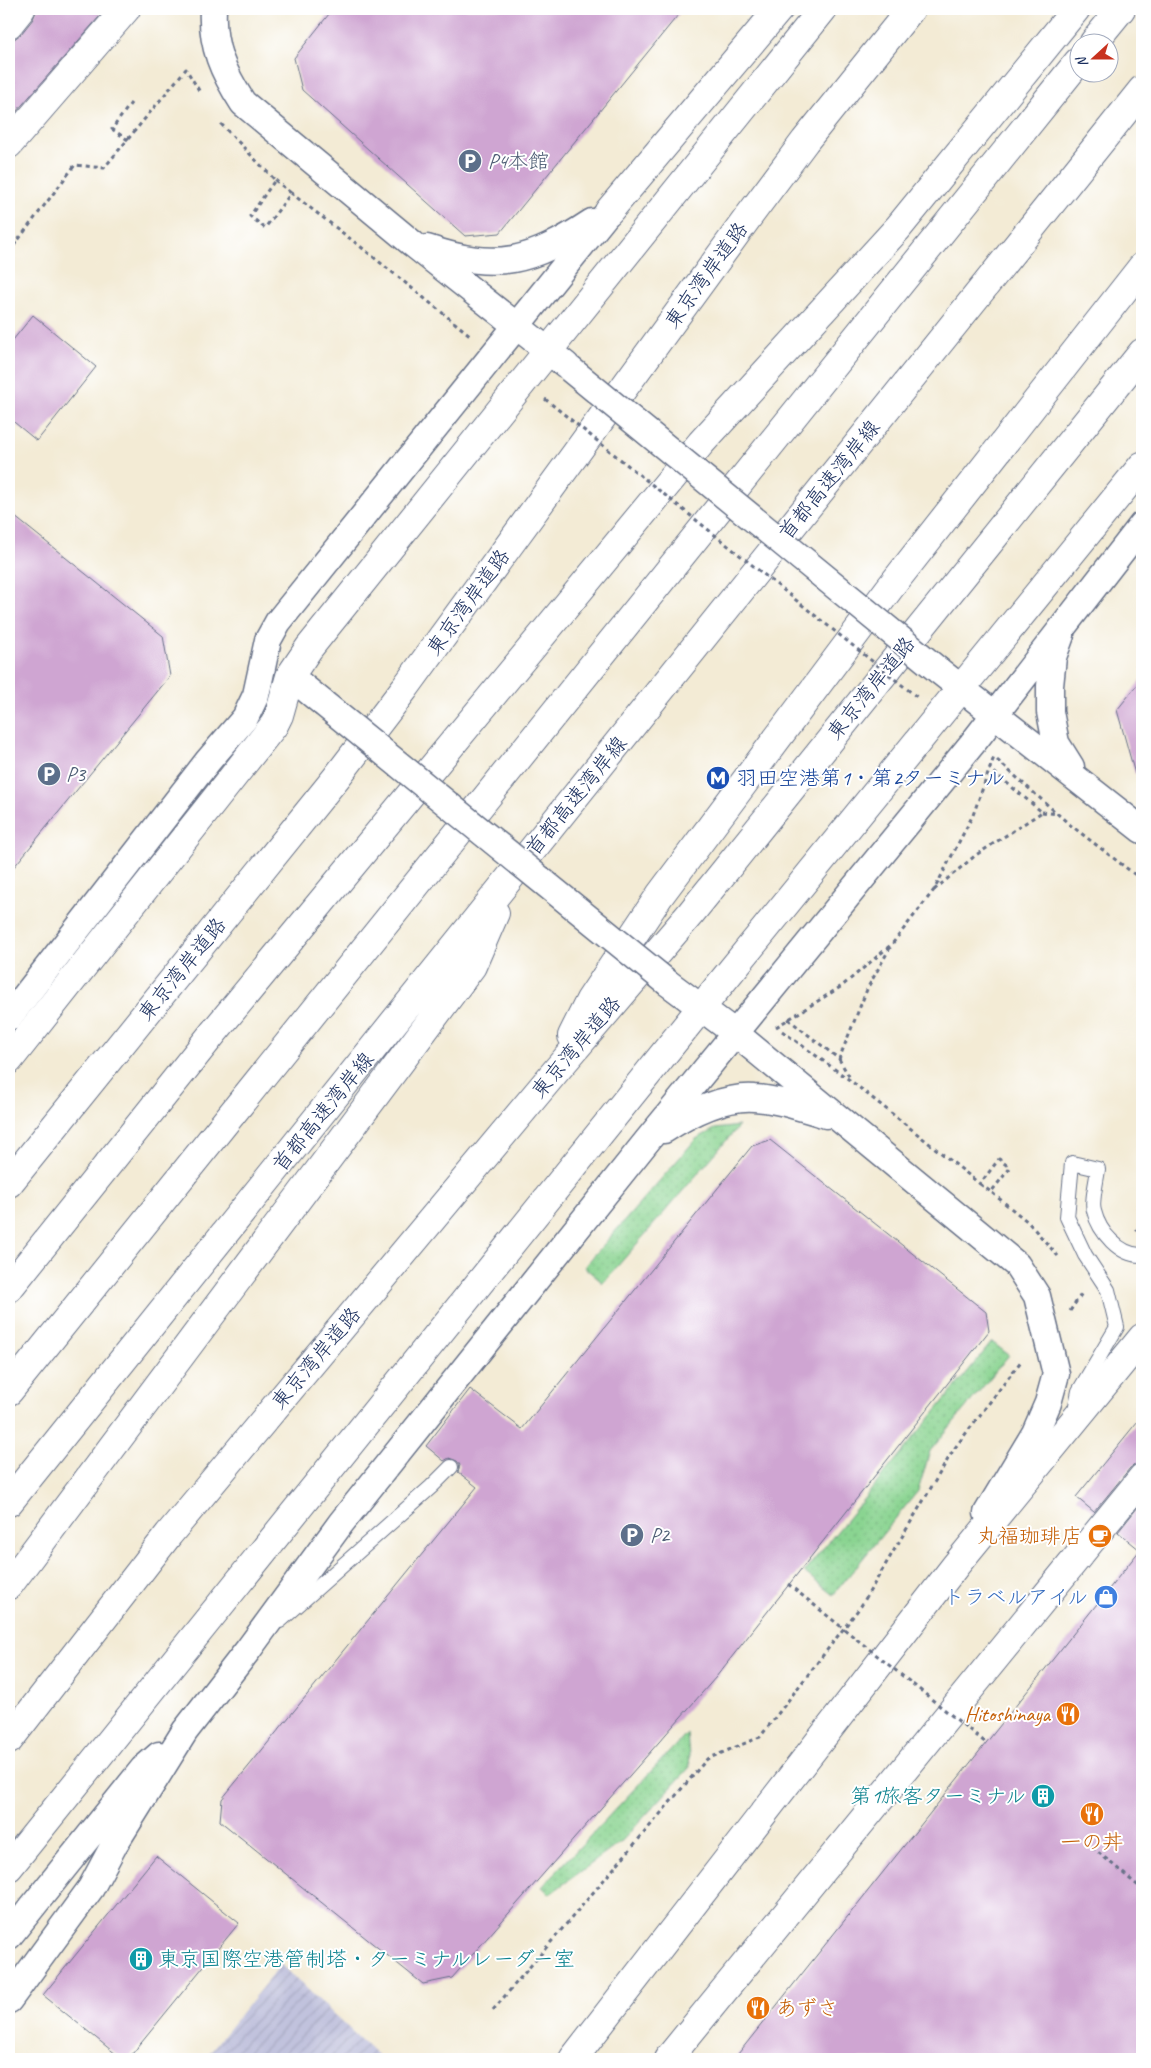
<svg xmlns="http://www.w3.org/2000/svg" width="1151" height="2068" font-family="Caveat,'Klee One',sans-serif">
	<style>
		.industrial { fill: url(#industrial-furrows) }
		.grass { fill: url(#grass-dots); stroke: #528278 }
		.building { fill: #cfa5d2 }
		.lines { fill: none; stroke-linecap: round; stroke-linejoin: round }
		.service-casing { stroke: #677188; stroke-width: 16 }
		.minor-casing { stroke: #677188; stroke-width: 29 }
		.tertiary-casing { stroke: #677188; stroke-width: 30 }
		.trunk-casing { stroke: #677188; stroke-width: 30 }
		.motorway-casing { stroke: #677188; stroke-width: 30 }
		.path { stroke: #677188; stroke-width: 3; stroke-dasharray: 4 4; stroke-linecap: butt }
		.service { stroke: #fff; stroke-width: 14 }
		.minor { stroke: #fff; stroke-width: 26 }
		.tertiary { stroke: #fff; stroke-width: 28 }
		.trunk { stroke: #fff; stroke-width: 28 }
		.motorway { stroke: #fff; stroke-width: 28 }
		.minor-bridge-casing { stroke: #677188; stroke-width: 29; stroke-linecap: butt }
		.path-bridge { stroke: #677188; stroke-width: 3; stroke-dasharray: 4 4; stroke-linecap: butt }
		.minor-bridge { stroke: #fff; stroke-width: 26 }
		.labels { text-anchor: middle; dominant-baseline: central; stroke-width: 4; stroke-linejoin: round; paint-order: stroke }
		.service-label { font-size: 21px; fill: #4e5e75; stroke: #fff; text-anchor: start }
		.street-label { font-size: 21px; fill: #1b2f5e; stroke: #fff }
		.transit-label { font-size: 21px; fill: #164399; stroke: #fff; text-anchor: start }
		.food-label { font-size: 21px; fill: #c56008; stroke: #fff; text-anchor: end }
		.shop-label { font-size: 21px; fill: #366cbe; stroke: #fff; text-anchor: end }
		.culture-label { font-size: 21px; fill: #0d838f; stroke: #fff; text-anchor: end }
	</style>
	<defs>
		<pattern id="industrial-furrows" width="10" height="10" patternUnits="userSpaceOnUse" patternTransform="scale(1.25)"><rect width="10" height="10" fill="#c1c2dd"/><path d="M-1 1l2-2M0 10L10 0M9 11l2-2" fill="none" stroke="#a5a7c0"/></pattern>
		<pattern id="grass-dots" width="8" height="8" patternUnits="userSpaceOnUse" patternTransform="scale(1.25)"><rect width="8" height="8" fill="#8ad491"/><path d="M2 2h.1M6 6h.1" fill="none" stroke="#76b67f" stroke-width="1.8" stroke-linecap="round"/></pattern>
	</defs>
	<rect width="100%" height="100%" fill="#fff"/>
	<filter id="ink" filterUnits="userSpaceOnUse"><feTurbulence type="fractalNoise" baseFrequency=".02" numOctaves="2"/><feDisplacementMap in="SourceGraphic" scale="10" xChannelSelector="R" yChannelSelector="G"/><feConvolveMatrix kernelMatrix="1 2 1 2 8 2 1 2 1" color-interpolation-filters="sRGB"/></filter>
	<filter id="wash" filterUnits="userSpaceOnUse"><feTurbulence type="fractalNoise" baseFrequency=".0096" numOctaves="4" result="noise"/><feDisplacementMap in="SourceGraphic" scale="20" xChannelSelector="R" yChannelSelector="G"/><feGaussianBlur stdDeviation="1.12" result="paint"/><feColorMatrix in="noise" values="0 0 0 0 0 0 0 0 0 0 0 0 0 0 0 0 0 1.4 0 .05"/><feComposite in="paint" operator="in"/></filter>
	<g filter="url(#wash)">
		<rect width="100%" height="100%" fill="#f3ebd5"/>
		<path class="industrial" d="M 281,1964 L 381,2059 L 204,2059 Z"/>
		<path class="grass" d="M 739,1126 L 603,1283 L 584,1267 L 696,1139 L 715,1129 Z
			M 992,1342 L 1009,1355 L 930,1451 L 918,1491 L 833,1595 L 804,1572 Z
			M 687,1733 L 690,1767 L 621,1842 L 550,1894 L 542,1887 Z"/>
		<g id="blocks">
			<path class="building" d="M 37,9 L 106,9 L 9,120 L 9,43 L 21,34 L 33,19 Z
				M 333,9 L 683,9 L 500,233 L 465,236 L 302,90 L 294,58 Z
				M 33,315 L 96,367 L 37,441 L 9,418 L 9,345 Z
				M 9,512 L 163,636 L 170,676 L 9,873 Z
				M 1142,679 L 1142,773 L 1135,774 L 1117,710 Z
				M 770,1140 L 986,1312 L 989,1331 L 716,1677 L 452,1978 L 423,1984 L 220,1821 L 222,1799 L 477,1487 L 458,1472 L 460,1465 L 457,1461 L 449,1458 L 444,1461 L 426,1446 L 470,1389 L 522,1429 L 752,1146 Z
				M 1142,1416 L 1142,1463 L 1136,1464 L 1130,1468 L 1094,1512 L 1076,1497 Z
				M 1142,1502 L 1142,2059 L 734,2059 L 1140,1550 L 1118,1532 Z
				M 156,1856 L 239,1923 L 128,2059 L 122,2059 L 43,1995 Z"/>
		</g>
	</g>
	<g filter="url(#ink)">
		<use href="#blocks" fill-opacity="0" stroke="#677188" stroke-width="1"/>
		<g class="lines">
			<g class="service-casing">
				<path id="service" d="M 1075,1410 L 1079,1391 L 1117,1327 L 1108,1290 L 1085,1255 L 1067,1217 L 1072,1163 L 1098,1169 C 1097,1179 1091,1202 1094,1211 C 1099,1232 1120,1256 1142,1255
					M 280,1621 L 431,1487 L 451,1467"/>
			</g>
			<g class="minor-casing">
				<path id="minor" d="M 213,9 C 211,46 223,72 243,103 L 413,244 L 566,365
					M 427,248 C 498,272 531,262 592,222
					M 1061,635 L 1053,657 L 1050,686 L 1050,712 L 1056,743 L 1071,767
					M 938,670 L 1142,830
					M 290,676 L 323,703
					M 668,983 L 735,1033 L 1017,1265 L 1037,1296 L 1056,1374 L 1048,1403 L 1035,1433 L 987,1513
					M 9,1017 L 208,761 L 245,718 L 256,695 L 268,640 L 278,622 L 609,211
					M 664,1130 C 689,1114 723,1096 754,1098 C 778,1099 803,1108 826,1115
					M 9,1936 L 143,1769 L 159,1755
					M 9,2000 L 91,1888 L 114,1845 L 185,1731 L 248,1650 L 341,1523 L 647,1141 L 972,744 L 1142,525"/>
			</g>
			<g class="tertiary-casing">
				<path id="tertiary" d="M 9,24 L 21,9
					M 9,144 L 126,9
					M 609,211 L 779,9
					M 9,1060 L 274,725 L 279,715 L 290,676 L 309,648 L 823,9
					M 9,1867 L 700,1009 L 1142,466
					M 573,2059 L 956,1565 L 1142,1338
					M 668,2059 L 1142,1478"/>
			</g>
			<g class="trunk-casing">
				<path id="trunk" d="M 572,1036 L 590,1000 L 660,895 L 889,589 L 1142,267
					M 9,1183 L 336,778 L 405,688 L 749,216 L 805,141 L 911,9
					M 9,1740 L 169,1534 L 555,1072 L 691,913 L 1142,353"/>
			</g>
			<g class="motorway-casing">
				<path id="motorway" d="M 1094,42 L 1121,9
					M 9,1288 L 214,1032 L 701,443 L 898,228 L 1076,9
					M 9,1391 L 1078,62
					M 9,1502 L 1142,90
					M 9,1585 L 472,966 L 495,913"/>
			</g>
			<path class="path" d="M 221,124 L 275,180 L 250,216 L 265,228 L 291,193 L 361,247 L 471,336
				M 128,140 L 112,129 L 131,103
				M 275,180 L 291,193
				M 9,252 L 75,165 L 104,168 L 186,69 L 200,92
				M 997,760 L 1069,824 L 1142,880
				M 1042,812 L 1057,814
				M 934,890 L 976,855 L 1042,812 L 990,769
				M 782,1031 L 851,1081 L 980,1184 L 999,1159 L 1010,1168 L 991,1192 L 1028,1222 L 1058,1256
				M 839,1059 L 850,1078
				M 980,1184 L 991,1192
				M 1136,1231 L 1142,1224
				M 1070,1311 L 1082,1293
				M 1086,1842 L 1142,1889
				M 493,2010 L 707,1759 L 760,1737 L 861,1606 L 954,1449 L 1022,1360"/>
			<use href="#service" class="service"/>
			<use href="#minor" class="minor"/>
			<use href="#tertiary" class="tertiary"/>
			<use href="#trunk" class="trunk"/>
			<use href="#motorway" class="motorway"/>
			<g class="minor-bridge-casing">
				<path id="minor-bridge" d="M 570,369 L 938,670
					M 323,703 L 668,983"/>
			</g>
			<path class="path-bridge" d="M 545,399 L 917,697
				M 788,1019 L 839,1059 L 868,987 L 891,946
				M 776,1027 L 842,986 L 892,944 L 934,890 L 973,815 L 994,757
				M 788,1584 L 986,1743"/>
			<use href="#minor-bridge" class="minor-bridge"/>
		</g>
	</g>
	<defs>
		<g id="parking-disc" transform="scale(1.25)"><circle r="9.5" fill="#5c6f8a" stroke="#fff"/><path d="M-3.5-5.5H1a3.5 3.5 0 0 1 0 7H-1V5.5H-3.5ZM-1-3.4V-.6H.8a1.4 1.4 0 0 0 0-2.8Z" fill="#fff"/></g>
		<g id="metro-disc" transform="scale(1.25)"><circle r="9.5" fill="#1a4fb4" stroke="#fff"/><path d="M-5.5 5V-5H-3L0 0L3-5H5.5V5H3V-.5L0 4L-3-.5V5Z" fill="#fff"/></g>
		<g id="cafe-disc" transform="scale(1.25)"><circle r="9.5" fill="#e8710a" stroke="#fff"/><path d="M-5.5-4.5H6V0H3Q3 3.5 0 3.5H-2.5Q-5.5 3.5-5.5 0ZM3-3.2v2h1.7v-2ZM-6 4.5H4V6H-6Z" fill="#fff"/></g>
		<g id="shop-disc" transform="scale(1.25)"><circle r="9.5" fill="#3f7fe0" stroke="#fff"/><path d="M-5-2.5h2.3a2.7 3.5 0 0 1 5.4 0H5L5.5 6h-11ZM-1.5-2.5h3a1.5 2.3 0 0 0-3 0Z" fill="#fff"/></g>
		<g id="restaurant-disc" transform="scale(1.25)"><circle r="9.5" fill="#e8710a" stroke="#fff"/><path d="M-5-6h1v4h1v-4h1v4h1v-4h1v5L-1.5 .5V6h-2V.5L-5-1ZM5-6V6H3V1.5H1.5Q1.5-4 5-6Z" fill="#fff"/></g>
		<g id="building-disc" transform="scale(1.25)"><circle r="9.5" fill="#0f9aa8" stroke="#fff"/><path d="M-4-6H4V6H1V3H-1V6H-4ZM-2.5-4.3h1.7v1.8h-1.7ZM.8-4.3h1.7v1.8H.8ZM-2.5-1h1.7V.8h-1.7ZM.8-1h1.7V.8H.8Z" fill="#fff"/></g>
	</defs>
	<g fill-rule="evenodd">
		<use href="#parking-disc" x="470" y="161"/>
		<use href="#parking-disc" x="49" y="774"/>
		<use href="#metro-disc" x="718" y="778"/>
		<use href="#parking-disc" x="632" y="1535"/>
		<use href="#cafe-disc" x="1100" y="1536"/>
		<use href="#shop-disc" x="1106" y="1597"/>
		<use href="#restaurant-disc" x="1068" y="1714"/>
		<use href="#building-disc" x="1043" y="1796"/>
		<use href="#restaurant-disc" x="1092" y="1814"/>
		<use href="#building-disc" x="141" y="1959"/>
		<use href="#restaurant-disc" x="758" y="2008"/>
	</g>
	<g class="labels">
		<g class="service-label">
			<text x="488" y="161">P4本館</text>
			<text x="66" y="774">P3</text>
			<text x="650" y="1535">P2</text>
		</g>
		<g class="street-label">
			<text transform="translate(706 275) rotate(-54)">東京湾岸道路</text>
			<text transform="translate(829 480) rotate(-51)">首都高速湾岸線</text>
			<text transform="translate(468 602) rotate(-54)">東京湾岸道路</text>
			<text transform="translate(871 688) rotate(-51)">東京湾岸道路</text>
			<text transform="translate(576 796) rotate(-51)">首都高速湾岸線</text>
			<text transform="translate(182 969) rotate(-51)">東京湾岸道路</text>
			<text transform="translate(576 1047) rotate(-50)">東京湾岸道路</text>
			<text transform="translate(323 1112) rotate(-51)">首都高速湾岸線</text>
			<text transform="translate(316 1358) rotate(-50)">東京湾岸道路</text>
		</g>
		<g class="transit-label">
			<text x="736" y="778">羽田空港第1・第2ターミナル</text>
		</g>
		<g class="food-label">
			<text x="1082" y="1536">丸福珈琲店</text>
			<text x="1050" y="1714">Hitoshinaya</text>
			<text x="1092" y="1842" text-anchor="middle">一の丼</text>
			<text x="776" y="2008" text-anchor="start">あずさ</text>
		</g>
		<g class="shop-label">
			<text x="1088" y="1597">トラベルアイル</text>
		</g>
		<g class="culture-label">
			<text x="1026" y="1796">第1旅客ターミナル</text>
			<text x="158" y="1959" text-anchor="start">東京国際空港管制塔・ターミナルレーダー室</text>
		</g>
	</g>
	<rect width="1151" height="2068" fill="none" stroke="#fff" stroke-width="30"/>
	<g transform="translate(1094 58) rotate(249)"><circle r="24" fill="#ffffff" stroke="#a4acbf"/>
	<path d="M0-4L9 19L0 12L-9 19Z" fill="#c8321e"/>
	<text y="-8" font-size="14" font-weight="bold" text-anchor="middle" fill="#1b2f5e">N</text>
	</g>
</svg>
